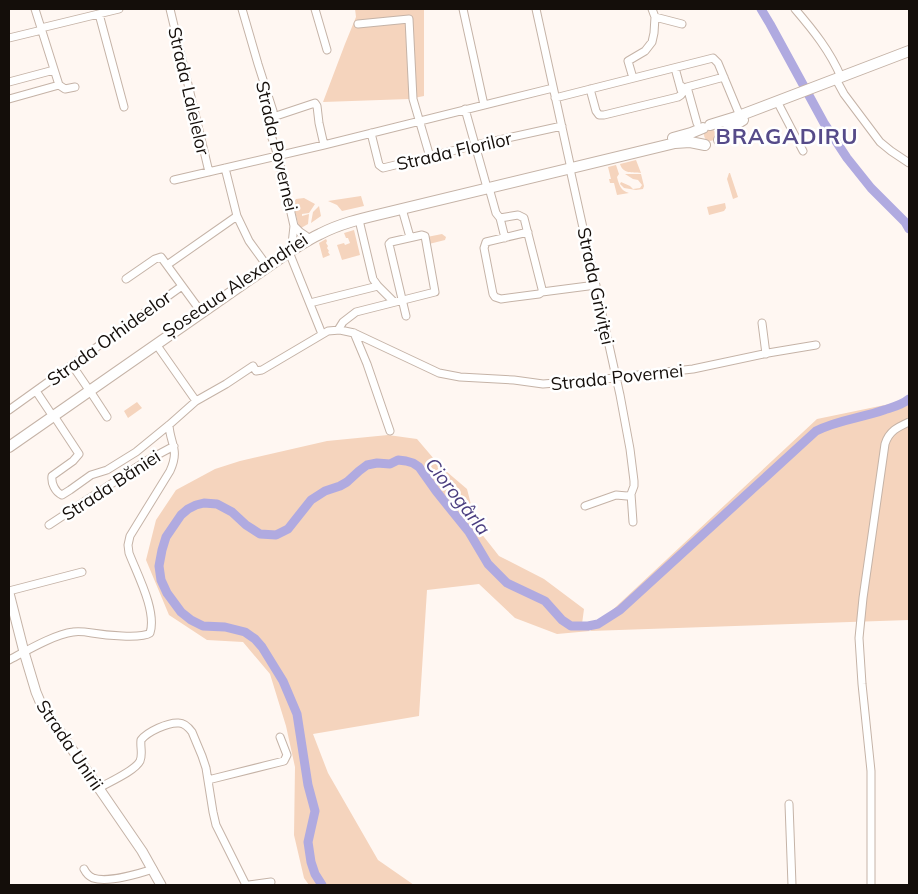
<svg xmlns="http://www.w3.org/2000/svg" width="918" height="894" font-family="Mulish,sans-serif">
	<style>
		.green { fill: #f5d4bd }
		.lines { fill: none; stroke-linecap: round; stroke-linejoin: round }
		.river { stroke: #b0aae0; stroke-width: 9 }
		.minor-casing { stroke: #c5b3a7; stroke-width: 9 }
		.major-casing { stroke: #c5b3a7; stroke-width: 11 }
		.highway-casing { stroke: #c5b3a7; stroke-width: 12 }
		.minor { stroke: #fff; stroke-width: 7 }
		.major { stroke: #fff; stroke-width: 9 }
		.highway { stroke: #fff; stroke-width: 10 }
		.labels { text-anchor: middle; dominant-baseline: central; stroke-width: 5; stroke-linejoin: round; paint-order: stroke }
		.street-label { font-size: 18px; fill: #140e0a; stroke: #fff }
		.water-label { font-size: 19px; font-style: italic; fill: #4a3d7f; stroke: #fff }
		.district-label { font-size: 22px; font-weight: bold; letter-spacing: 1px; fill: #564b89; stroke: #fff }
	</style>
	<rect width="100%" height="100%" fill="#fff7f2"/>
	<path class="green" d="M 355,9 L 424,9 L 424,96 L 409,99 L 323,102 L 345,44 L 356,17 Z
		M704 135a6 6 0 1 1 12 0a6 6 0 1 1-12 0Z
		M 636,160 L 641,173 C 632,172 623,174 620,164 Z
		M 616,165 L 619,174 L 617,177 C 619,185 621,191 629,193 L 617,195 L 614,183 L 610,183 L 609,179 L 611,179 L 608,167 Z
		M 729,173 L 730,173 L 738,197 L 733,199 L 727,179 Z
		M 625,174 L 641,174 L 644,186 L 643,189 L 636,190 L 624,188 L 620,184 L 621,182 L 630,186 L 633,189 L 640,188 L 642,185 L 638,180 L 633,179 Z
		M 361,196 L 364,206 L 342,211 L 337,205 L 328,201 C 339,199 350,198 361,196 Z
		M 304,198 L 315,204 L 309,213 L 302,214 L 302,216 L 309,214 L 308,224 L 301,228 L 299,227 L 293,204 L 296,199 Z
		M 725,203 L 726,208 L 724,211 L 709,215 L 707,207 Z
		M 319,206 L 321,216 L 311,223 L 313,212 Z
		M 354,230 L 360,255 L 342,260 L 337,245 L 344,243 L 345,245 L 350,243 L 348,238 L 346,238 L 344,233 Z
		M 442,234 L 446,237 L 445,240 L 429,244 L 427,237 Z
		M 326,239 L 327,241 L 326,243 L 328,246 L 327,248 L 329,251 L 328,252 L 330,255 L 323,258 L 319,243 Z
		M 909,400 L 909,620 L 590,631 L 557,634 L 515,618 L 479,584 L 427,590 L 419,716 L 313,734 L 328,773 L 378,860 L 414,885 L 309,885 L 304,878 L 294,835 L 295,767 L 286,726 L 270,674 L 243,642 L 207,640 L 169,615 L 146,560 L 156,520 L 176,490 L 215,469 L 240,461 L 327,441 L 388,435 L 417,439 L 440,466 L 467,489 L 477,528 L 499,556 L 544,579 L 584,609 L 582,624 L 590,631 L 817,419 Z
		M 137,402 L 142,408 L 128,418 L 124,411 Z"/>
	<g class="lines">
		<path class="river" d="M 761,9 L 770,24 L 824,123 L 847,158 L 871,188 L 905,222 L 909,229
			M 322,885 L 315,874 L 311,862 L 308,842 L 315,811 L 308,785 L 297,714 L 283,681 L 262,647 L 255,639 L 245,632 L 225,627 L 203,626 L 191,620 L 181,612 L 167,593 L 161,580 L 159,566 L 162,550 L 166,537 L 181,515 L 188,509 L 196,505 L 204,503 L 217,504 L 232,512 L 246,525 L 260,534 L 276,535 L 288,529 L 311,500 L 325,491 L 340,486 L 347,482 L 359,471 L 367,465 L 377,463 L 390,464 L 398,460 L 406,461 L 413,463 L 419,467 L 436,491 L 469,532 L 488,564 L 507,583 L 545,601 L 562,620 L 571,626 L 588,626 L 598,624 L 620,610 L 816,431 C 837,420 861,418 884,410 C 893,407 902,405 909,399"/>
		<g class="minor-casing">
			<path id="minor" d="M 35,9 L 59,85 L 65,89 L 75,87
				M 170,9 L 209,172
				M 242,9 L 258,64 L 273,111 L 273,120 L 271,135 L 278,156 L 294,226 L 292,244
				M 315,9 L 327,50
				M 463,9 L 484,105
				M 536,9 L 570,164
				M 795,9 C 813,30 830,51 841,77
				M 99,14 L 124,107
				M 655,17 L 682,24
				M 358,24 L 409,19 L 413,99 L 430,157
				M 41,28 L 119,9
				M 9,38 L 42,30
				M 675,68 L 681,90
				M 633,78 L 628,61 L 645,51 L 652,42 L 654,33 L 655,17 L 652,9
				M 9,82 L 54,70
				M 838,83 L 844,94 L 880,142 L 891,151 L 909,163
				M 680,85 L 684,88 L 687,87 L 697,123
				M 590,89 L 596,111 L 599,115 L 604,115 L 678,97 L 681,95 L 687,87 L 724,77
				M 555,98 L 713,58 L 718,63 L 740,116
				M 9,99 L 59,85
				M 779,105 L 803,151
				M 465,109 L 486,184
				M 273,117 L 315,103 L 317,106 L 319,123 L 324,145
				M 371,133 L 379,165 L 383,168 L 476,145 L 562,126
				M 225,168 L 237,216 L 249,241 L 265,263
				M 570,169 L 620,395 L 630,449 L 634,481 L 634,486 L 631,494 L 633,522
				M 174,180 L 324,145 L 553,88
				M 489,188 L 496,213 L 500,218 L 505,238
				M 402,209 L 410,237
				M 500,218 L 518,215 L 524,218 L 542,289 L 542,292
				M 359,220 L 373,279 L 378,286 L 394,302
				M 294,226 L 300,232 L 306,236
				M 528,232 L 486,242 L 484,248 L 493,294 L 495,297 L 501,299 L 539,294 L 542,292 L 596,285
				M 289,252 L 322,334
				M 167,265 L 237,216
				M 126,279 L 155,259 L 161,257 L 199,309
				M 310,303 L 378,286
				M 762,323 L 766,354
				M 338,330 L 343,322 L 356,312 L 435,292 L 425,236 L 422,235 L 391,242 L 389,244 L 406,316
				M 354,333 L 367,364 L 390,431
				M 156,344 L 196,401
				M 72,365 L 87,387
				M 36,391 L 50,412
				M 90,391 L 107,417
				M 9,410 L 182,286
				M 54,416 L 79,454 L 73,461 L 52,476 C 51,483 55,492 62,495 L 70,490 L 91,475 L 107,470 L 136,452 L 169,425 L 196,401 L 226,384 L 253,366 L 256,371 L 262,370 L 328,331 L 340,330 L 354,333 L 439,373 L 460,377 L 514,380 L 543,384 L 593,380 L 693,369 L 768,353 L 816,345
				M 585,506 L 616,495 L 627,496 L 631,495
				M 49,525 L 146,461 L 174,446
				M 9,591 L 82,572
				M 9,660 C 26,651 55,634 73,632 C 79,631 86,632 92,633 C 104,635 141,639 150,633 C 157,611 137,574 129,553 L 128,545 L 130,536 L 170,471 C 180,449 170,444 169,425
				M 208,780 L 284,761 L 287,755 L 280,737
				M 99,788 C 109,782 135,771 140,761 C 143,754 140,747 141,740 C 147,732 168,722 179,723 C 185,723 189,728 192,732 L 202,756 L 206,768 L 213,812 L 216,825 L 246,885
				M 789,804 L 792,885
				M 84,869 C 86,873 88,876 93,878 C 107,883 138,874 153,869
				M 249,885 L 271,882
				M 871,885 L 871,771 L 862,684 L 859,638 L 863,598 L 885,444 C 889,431 898,427 909,422"/>
		</g>
		<g class="major-casing">
			<path id="major" d="M 9,593 L 24,652 L 36,692 L 41,704 L 142,851 L 161,885"/>
		</g>
		<g class="highway-casing">
			<path id="highway" d="M 710,125 L 736,117 L 909,51
				M 673,138 L 691,133 L 703,128
				M 719,140 L 728,129 L 743,120
				M 9,447 L 289,252 C 299,246 309,239 320,234 C 339,224 360,219 381,214 L 675,143 L 690,142 L 705,145"/>
		</g>
		<use href="#minor" class="minor"/>
		<use href="#major" class="major"/>
		<use href="#highway" class="highway"/>
	</g>
	<g class="labels">
		<g class="street-label">
			<text transform="translate(189 91) rotate(77)">Strada Lalelelor</text>
			<text transform="translate(277 146) rotate(77)">Strada Povernei</text>
			<text transform="translate(454 151) rotate(-13)">Strada Florilor</text>
			<text transform="translate(235 285) rotate(-34)">Șoseaua Alexandriei</text>
			<text transform="translate(596 286) rotate(78)">Strada Griviței</text>
			<text transform="translate(109 338) rotate(-36)">Strada Orhideelor</text>
			<text transform="translate(617 377) rotate(-6)">Strada Povernei</text>
			<text transform="translate(111 485) rotate(-33)">Strada Băniei</text>
			<text transform="translate(70 745) rotate(56)">Strada Unirii</text>
		</g>
		<g class="water-label">
			<text transform="translate(458 496) rotate(52)">Ciorogârla</text>
		</g>
		<g class="district-label">
			<text x="787" y="136">BRAGADIRU</text>
		</g>
	</g>
	<rect width="918" height="894" fill="none" stroke="#140e0a" stroke-width="20"/>
</svg>
